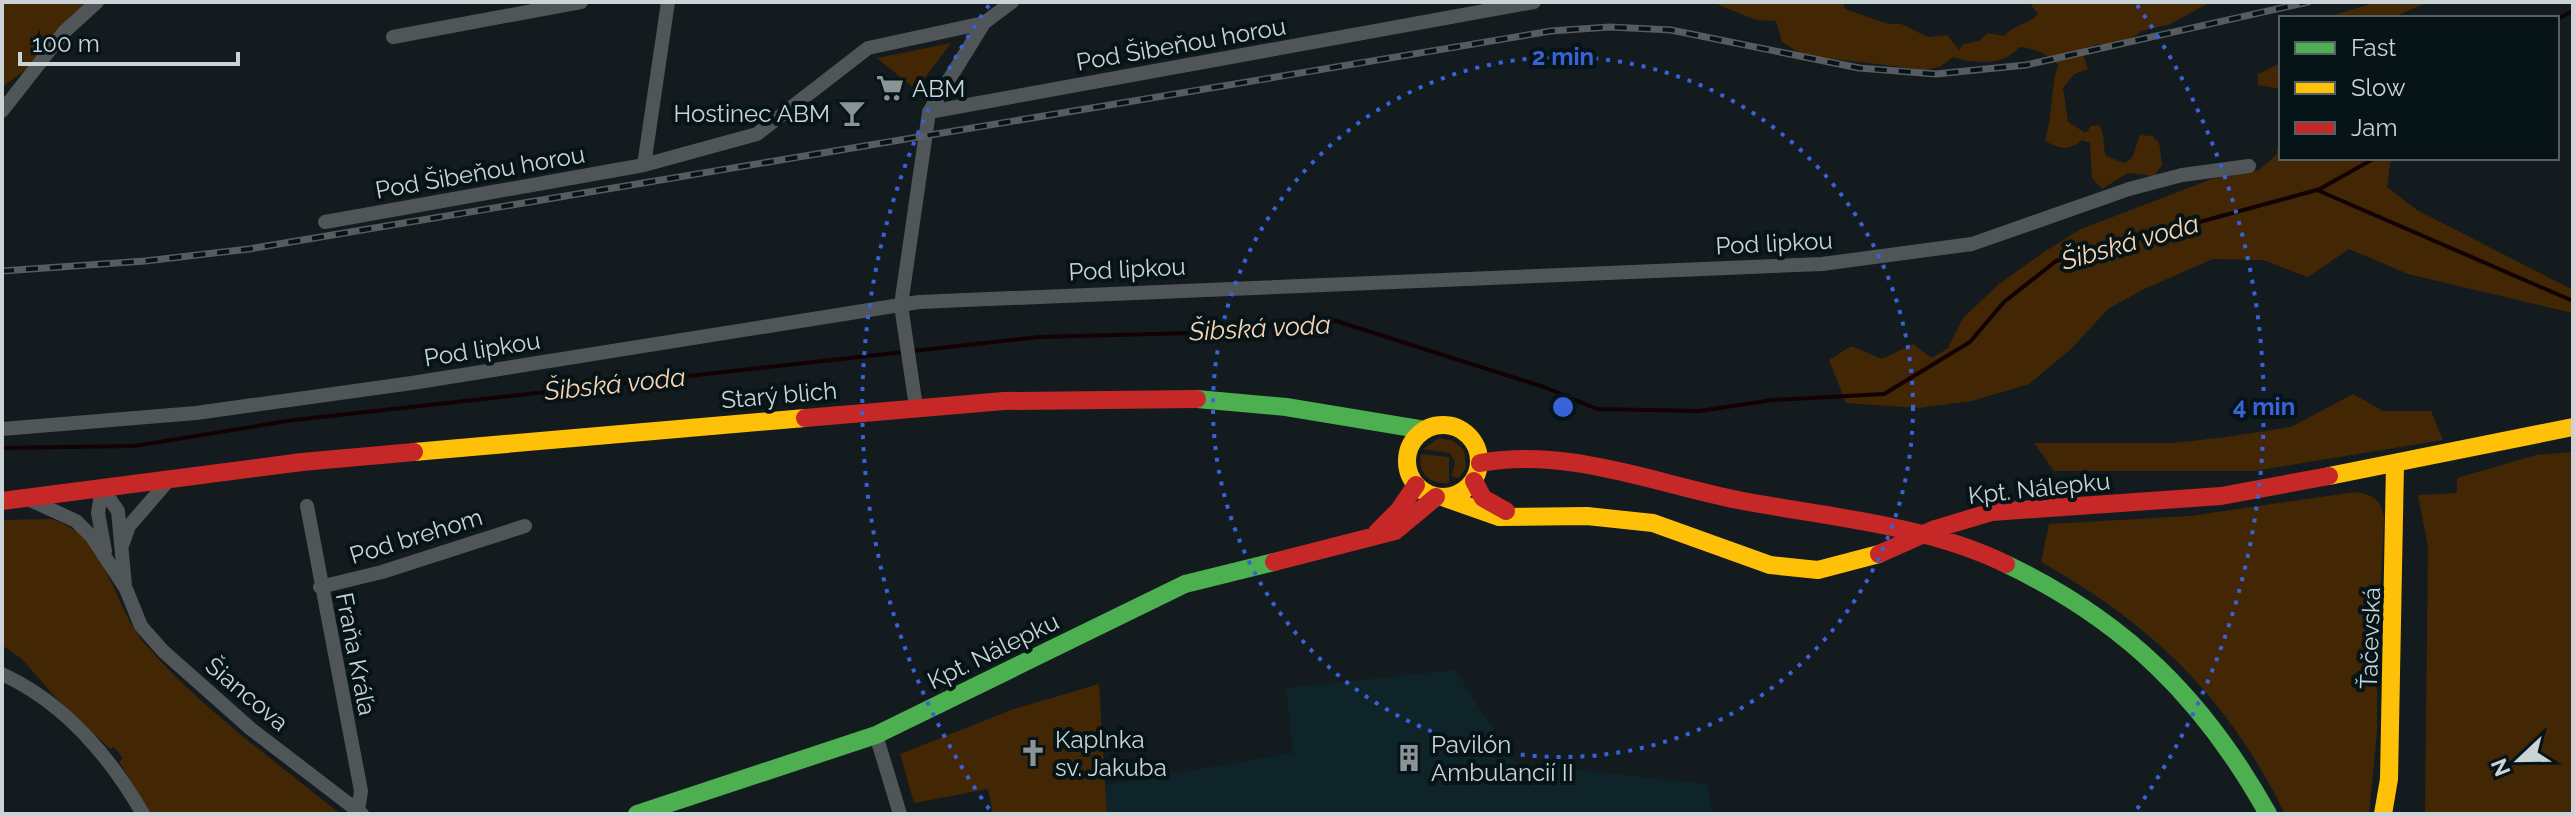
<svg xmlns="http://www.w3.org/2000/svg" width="2575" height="816" font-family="Raleway,sans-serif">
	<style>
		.built { fill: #0e2429 }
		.green { fill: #432705 }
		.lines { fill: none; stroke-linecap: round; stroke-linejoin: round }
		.stream { stroke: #130203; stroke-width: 4 }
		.street { stroke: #505658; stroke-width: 14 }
		.fast { stroke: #4caf50; stroke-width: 18 }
		.slow { stroke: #ffc107; stroke-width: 18 }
		.jam { stroke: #c62828; stroke-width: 18 }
		.rail-casing { stroke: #565c5f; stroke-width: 7 }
		.rail { stroke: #061418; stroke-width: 4; stroke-dasharray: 12; stroke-linecap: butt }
		.ring { fill: none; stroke: #3762d8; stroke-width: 4; stroke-dasharray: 4 8 }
		.labels { text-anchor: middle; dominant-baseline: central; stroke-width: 8; stroke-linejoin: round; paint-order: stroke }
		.street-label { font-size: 24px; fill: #cad3d6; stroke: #061418 }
		.poi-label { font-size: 24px; fill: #cad3d6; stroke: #061418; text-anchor: start }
		.water-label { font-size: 26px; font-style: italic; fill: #f9d4b3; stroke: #061418 }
		.centre { fill: #3762d8; stroke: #061418; stroke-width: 4 }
		.ring-label { font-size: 24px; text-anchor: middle; font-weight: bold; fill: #3762d8; stroke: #061418; stroke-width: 8; stroke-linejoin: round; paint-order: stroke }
	</style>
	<rect width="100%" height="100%" fill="#131b1e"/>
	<path class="built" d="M 1455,670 L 1515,763 L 1707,784 L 1712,814 L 1107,814 L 1106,785 L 1293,753 L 1286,688 Z"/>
	<path class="green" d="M 2,2 L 97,2 L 35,63 L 2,87 Z
		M 1712,2 L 1842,2 L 1845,9 L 1888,24 L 1901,24 L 1928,37 L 1947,35 L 1959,50 L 1963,44 L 1979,41 L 1988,33 L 2004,36 C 2015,24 2030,24 2038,14 L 2029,2 L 2211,2 L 2170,24 L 2142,31 L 2121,45 L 2096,44 L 2083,54 L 2088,69 L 2074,74 L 2063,88 L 2068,122 L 2086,133 L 2091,126 L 2099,125 C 2106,135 2102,145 2106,156 L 2124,163 L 2132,158 L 2140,135 L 2152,136 L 2159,142 L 2162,165 L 2154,176 L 2128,173 L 2102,189 L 2092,178 L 2090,143 L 2082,140 C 2068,151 2060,149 2045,141 C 2053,115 2050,90 2058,65 C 2053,56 2029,46 2019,47 C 2004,66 1975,64 1953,57 L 1940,67 L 1925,70 L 1803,55 L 1782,42 L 1776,21 L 1756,20 Z
		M 2378,2 L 2429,2 L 2391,18 L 2323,18 Z
		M 951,43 L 916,90 L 877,58 Z
		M 2281,63 L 2281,89 L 2258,85 L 2258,74 Z
		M 2281,133 L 2281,158 L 2396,158 L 2390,163 L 2387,187 L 2417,210 L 2573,290 L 2573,313 L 2408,274 L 2349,249 L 2308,277 L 2263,260 L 2213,259 L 2144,289 L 2108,309 L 2071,349 L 2029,384 L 1972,401 L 1918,408 L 1846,403 L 1829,360 L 1851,346 L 1882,359 L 1913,344 L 1932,358 L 1948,348 L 1963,318 L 1999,284 L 2044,252 L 2081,229 L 2212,179 L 2259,170 L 2276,155 Z
		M 2353,394 L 2383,411 L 2431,411 L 2443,440 L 2254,471 L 2054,471 L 2034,443 L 2174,443 L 2226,437 L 2291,427 Z
		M 1439,438 L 1453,441 L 1464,450 L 1466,467 L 1459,478 L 1452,476 L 1455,461 L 1450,453 L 1423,449 Z
		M 2573,452 L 2573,814 L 2425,814 L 2428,547 L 2418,495 L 2457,493 L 2457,478 L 2536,455 Z
		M 1421,454 L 1449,457 L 1449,483 C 1431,485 1417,474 1421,454 Z
		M 2355,492 C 2375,495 2382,501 2384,520 L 2377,649 L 2377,732 L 2369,814 L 2285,814 C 2228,698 2153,625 2041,562 L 2049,524 L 2190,516 Z
		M 51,519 C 109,536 111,606 147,646 C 200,708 277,762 340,814 L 151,814 L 119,762 L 123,758 L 114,747 L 110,749 L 55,697 L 22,659 L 2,645 L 2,520 Z
		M 1099,684 L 1107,814 L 993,814 L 988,789 L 914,803 L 900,754 L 1014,709 Z"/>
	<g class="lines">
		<path class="stream" d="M 2557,19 L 2573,11
			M 2318,190 L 2375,158
			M 913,351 L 1039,337 L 1191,333 L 1333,320 L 1544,387 L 1597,409 L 1699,411 L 1773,400 L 1884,394 L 1970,342 L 2004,302 L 2056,261 L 2317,190 L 2573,301
			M 2,448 L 134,446 L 294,420 L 904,352"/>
		<path class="street" d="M 393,37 L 581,2
			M 2,111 L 64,32 L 97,2
			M 929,112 L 1534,2
			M 644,165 L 668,2
			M 325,222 L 644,165 L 757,134 L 868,48 L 984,23
			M 916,407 L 901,305 L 929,112 L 984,23 L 1012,2
			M 2,429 L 196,413 L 412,383 L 919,302 L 1822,264 L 1972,244 L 2129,189 L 2182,175 L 2249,166
			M 102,488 L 118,511 L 125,586
			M 102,488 L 98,513 L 105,551
			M 28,499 L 76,521 L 92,537 L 126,589 L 141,626 L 163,651 L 251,729 L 362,814
			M 307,506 L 361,791 L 358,811
			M 123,543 L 129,526 L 168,481
			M 320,587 L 382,572 L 525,526
			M 2,674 C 65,703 109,755 143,814
			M 876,735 L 900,814"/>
		<path class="fast" d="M 1197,399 L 1286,407 L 1425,430
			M 2006,564 C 2125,621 2204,699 2268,814
			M 637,814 L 876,735 L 1185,584 L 1274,562"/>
		<path class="slow" d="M1407 461a36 36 0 1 1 72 0a36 36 0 1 1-72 0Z
			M 414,452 L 805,418
			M 2329,476 L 2573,427
			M 1445,498 L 1499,517 L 1587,516 L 1653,523 L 1770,565 L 1818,570 L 1879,554
			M 2383,814 L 2389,779 L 2395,464"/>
		<path class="jam" d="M 805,418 L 1004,401 L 1197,399
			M 1480,463 C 1567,447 1654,483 1738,500 C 1826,517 1924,524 2006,564
			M 1474,481 L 1483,498 L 1506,511
			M 2,501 L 302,462 L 414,452
			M 1377,532 L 1399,510 L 1416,485
			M 1879,554 L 1935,529 L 1992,512 L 2221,496 L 2329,476
			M 1274,562 L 1395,531 L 1436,497"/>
		<g class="rail-casing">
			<path id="rail" d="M 2,271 L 145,261 L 249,249 L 1551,31 L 1610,27 L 1671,30 L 1859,68 L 1936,74 L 2026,65 L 2308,2"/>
		</g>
		<use href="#rail" class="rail"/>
	</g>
	<g class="ring">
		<circle cx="1563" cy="407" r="350"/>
		<path d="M989 809A701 701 0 0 1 989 5M2137 5A701 701 0 0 1 2137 809"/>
	</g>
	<defs>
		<g id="supermarket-bare" transform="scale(2.16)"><path d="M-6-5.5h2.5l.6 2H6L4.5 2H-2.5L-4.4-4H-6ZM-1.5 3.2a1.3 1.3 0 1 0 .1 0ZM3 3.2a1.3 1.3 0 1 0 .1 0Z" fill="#8a9396" stroke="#061418" stroke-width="2.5" paint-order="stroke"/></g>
		<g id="bar-bare" transform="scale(2.16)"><path d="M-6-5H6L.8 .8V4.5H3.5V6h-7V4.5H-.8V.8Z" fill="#8a9396" stroke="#061418" stroke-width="2.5" paint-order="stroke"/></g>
		<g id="church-bare" transform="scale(2.16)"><path d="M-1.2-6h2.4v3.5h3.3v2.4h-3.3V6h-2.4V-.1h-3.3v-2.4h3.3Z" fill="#8a9396" stroke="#061418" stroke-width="2.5" paint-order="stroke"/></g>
		<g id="building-bare" transform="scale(2.16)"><path d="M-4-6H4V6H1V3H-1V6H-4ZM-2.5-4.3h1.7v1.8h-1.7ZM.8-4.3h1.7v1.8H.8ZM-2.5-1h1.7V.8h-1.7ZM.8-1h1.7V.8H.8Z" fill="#8a9396" stroke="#061418" stroke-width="2.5" paint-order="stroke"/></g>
	</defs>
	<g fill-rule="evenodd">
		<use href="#supermarket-bare" x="890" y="88"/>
		<use href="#bar-bare" x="852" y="113"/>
		<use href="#church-bare" x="1033" y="753"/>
		<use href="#building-bare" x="1409" y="758"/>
	</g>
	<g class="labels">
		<g class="street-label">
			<text transform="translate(1181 44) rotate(-10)">Pod Šibeňou horou</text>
			<text transform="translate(480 172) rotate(-10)">Pod Šibeňou horou</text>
			<text transform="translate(1774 243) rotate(-3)">Pod lipkou</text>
			<text transform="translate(1127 269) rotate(-3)">Pod lipkou</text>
			<text transform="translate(482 349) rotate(-9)">Pod lipkou</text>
			<text transform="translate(779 395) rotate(-5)">Starý blich</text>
			<text transform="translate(2039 488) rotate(-6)">Kpt. Nálepku</text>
			<text transform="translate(416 536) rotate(-17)">Pod brehom</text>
			<text transform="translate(2370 638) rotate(-88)">Ťačevská</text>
			<text transform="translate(993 651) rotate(-26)">Kpt. Nálepku</text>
			<text transform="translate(356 654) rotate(79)">Fraňa Kráľa</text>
			<text transform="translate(247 694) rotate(40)">Šiancova</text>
		</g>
		<g class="poi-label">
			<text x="912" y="88">ABM</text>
			<text x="830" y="113" text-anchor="end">Hostinec ABM</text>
			<text x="1055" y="739">Kaplnka<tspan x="1055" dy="28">sv. Jakuba</tspan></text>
			<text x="1431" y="744">Pavilón<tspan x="1431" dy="28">Ambulancií II</tspan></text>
		</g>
		<g class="water-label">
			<text transform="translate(2130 242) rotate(-16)">Šibská voda</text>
			<text transform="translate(1260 328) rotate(-3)">Šibská voda</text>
			<text transform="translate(615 384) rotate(-6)">Šibská voda</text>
		</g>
	</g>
	<circle cx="1563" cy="407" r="12" class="centre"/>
	<g class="ring-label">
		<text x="1563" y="65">2 min</text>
		<text x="2264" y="415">4 min</text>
	</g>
	<rect width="2575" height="816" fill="none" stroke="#cad3d6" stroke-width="8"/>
	<rect x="2279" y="16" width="280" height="144" fill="#061418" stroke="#546064" stroke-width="2"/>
	<rect x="2295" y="42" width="40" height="12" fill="#4caf50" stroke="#546064" stroke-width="2"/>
	<text x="2351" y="56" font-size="24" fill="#cad3d6">Fast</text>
	<rect x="2295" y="82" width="40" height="12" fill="#ffc107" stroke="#546064" stroke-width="2"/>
	<text x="2351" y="96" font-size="24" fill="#cad3d6">Slow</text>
	<rect x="2295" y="122" width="40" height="12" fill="#c62828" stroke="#546064" stroke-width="2"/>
	<text x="2351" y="136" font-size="24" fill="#cad3d6">Jam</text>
	<g transform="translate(2519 760) rotate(248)" stroke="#061418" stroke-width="6" paint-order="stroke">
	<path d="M0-6L14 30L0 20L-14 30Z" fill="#cad3d6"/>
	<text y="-12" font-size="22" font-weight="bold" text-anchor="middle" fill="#cad3d6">N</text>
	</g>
	<path d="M20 52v12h218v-12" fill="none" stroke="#cad3d6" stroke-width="4"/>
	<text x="32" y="52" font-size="24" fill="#cad3d6" stroke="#061418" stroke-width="6" paint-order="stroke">100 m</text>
</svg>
